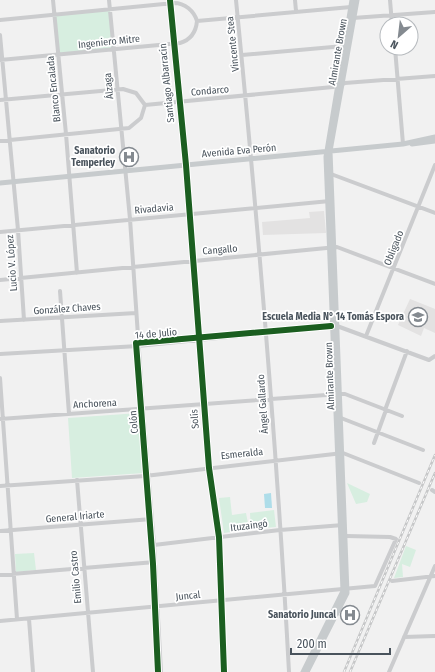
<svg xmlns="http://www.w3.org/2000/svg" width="435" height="672" font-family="'Fira Sans Condensed',sans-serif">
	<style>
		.education { fill: #e3e2e2 }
		.green { fill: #d7eee0 }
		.water { fill: #aedde9 }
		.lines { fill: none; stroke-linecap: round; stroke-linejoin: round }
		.minor { stroke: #cbccce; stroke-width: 4 }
		.major { stroke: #c7cbcd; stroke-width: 5 }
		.rail-casing { stroke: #c6c7c8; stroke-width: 2.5 }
		.rail { stroke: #fff; stroke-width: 1; stroke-dasharray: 3; stroke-linecap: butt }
		.cycleway-casing { stroke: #fff; stroke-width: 8 }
		.cycleway { stroke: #1b5e20; stroke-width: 6 }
		.labels { text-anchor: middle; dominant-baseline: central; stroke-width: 3.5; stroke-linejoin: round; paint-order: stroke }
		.street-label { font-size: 10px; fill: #49535c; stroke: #fff }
		.poi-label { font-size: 10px; font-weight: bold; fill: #49535c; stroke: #fff; text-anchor: end }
	</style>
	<rect width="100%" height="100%" fill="#f1f1f1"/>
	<path class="education" d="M 324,211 L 326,233 L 263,235 L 262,222 L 310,218 L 309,212 Z
		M 410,299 L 435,309 L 435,333 L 424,328 L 421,336 L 398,325 Z"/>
	<path class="green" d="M 110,10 L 114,49 L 58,55 L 54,15 Z
		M 139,413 L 144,473 L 72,478 L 68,418 Z
		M 347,483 L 370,494 L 367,502 L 356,504 Z
		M 230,497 L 232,515 L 246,513 L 249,529 L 224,533 L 219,498 Z
		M 274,510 L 276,527 L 251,529 L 250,513 Z
		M 406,546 L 416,550 L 410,567 L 402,564 L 403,577 L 394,578 Z
		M 34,553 L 36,570 L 16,572 L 15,554 Z"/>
	<path class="water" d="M 271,493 L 272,508 L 265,508 L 264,494 Z"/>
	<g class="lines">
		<path class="minor" d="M 53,0 L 66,134 L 77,273
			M 109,0 L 130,219 L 143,409 L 154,545 L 161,672
			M 170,0 L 186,165 L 209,468 L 219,537 L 224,672
			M 236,0 C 258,224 277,448 289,672
			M 295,0 L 296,11
			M 390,0 L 392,24
			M 353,18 L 435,12
			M 0,20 L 174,3 C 185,3 194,11 197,21
			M 0,35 L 18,230 L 24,320
			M 395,48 L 403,144
			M 242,55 L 344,46
			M 0,60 L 180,43 C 190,40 196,32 197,21 L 351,7
			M 0,100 L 123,89 L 136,93 L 145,105
			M 145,105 L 333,87 L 345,83 L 435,76
			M 0,141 L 129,128 L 141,118 L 145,105
			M 331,174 L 435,213
			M 0,232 L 330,201
			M 0,280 L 337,247 L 435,284
			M 60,291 L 69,414
			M 0,321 L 136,313
			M 366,336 L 435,165
			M 0,354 L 138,346 L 337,326 L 429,360 L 435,356
			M 0,378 L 17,619
			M 385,410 L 407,351
			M 341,418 L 423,450
			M 0,419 L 340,394 L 345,394 L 402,416
			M 374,443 L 386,410
			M 77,480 L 93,672
			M 0,486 L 145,476 L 343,453 L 419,483
			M 432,490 L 435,492
			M 0,531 L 152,519
			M 154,545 L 280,530 L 343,525
			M 0,575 L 155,562
			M 392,581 L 435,576
			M 29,619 L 33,672
			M 0,621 L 375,586 L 396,539 L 390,537 L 346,536
			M 404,637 L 435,636
			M 389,672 L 435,566"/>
		<path class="major" d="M 412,144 L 435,141
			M 0,183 L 403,144 L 435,137
			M 303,672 L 343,591 L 326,157 L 352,0
			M 307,672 L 347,593 L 330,151 L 357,0"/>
		<g class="rail-casing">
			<path id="rail" d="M 344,672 L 435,455
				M 350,672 L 435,473"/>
		</g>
		<use href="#rail" class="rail"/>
		<g class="cycleway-casing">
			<path id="cycleway" d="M 170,0 L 186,165 L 209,468 L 219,537 L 224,672
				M 158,672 L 153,564 L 136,343 L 331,326"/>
		</g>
		<use href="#cycleway" class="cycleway"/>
	</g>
	<defs>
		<g id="hospital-ring" transform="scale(1)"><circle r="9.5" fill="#fff" stroke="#848a90" stroke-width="1.5"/><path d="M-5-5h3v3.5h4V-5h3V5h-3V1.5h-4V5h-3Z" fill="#848a90"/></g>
		<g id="university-ring" transform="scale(1)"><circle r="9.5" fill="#fff" stroke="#848a90" stroke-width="1.5"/><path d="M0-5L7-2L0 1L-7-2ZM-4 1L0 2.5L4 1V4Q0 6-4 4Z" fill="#848a90"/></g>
	</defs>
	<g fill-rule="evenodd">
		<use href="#hospital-ring" x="129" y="157"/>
		<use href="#university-ring" x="418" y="317"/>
		<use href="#hospital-ring" x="350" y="615"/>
	</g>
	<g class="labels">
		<g class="street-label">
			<text transform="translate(109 42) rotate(-6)">Ingeniero Mitre</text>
			<text transform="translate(233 44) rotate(-96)">Vincente Stea</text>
			<text transform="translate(338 52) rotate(-80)">Almirante Brown</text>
			<text transform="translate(167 83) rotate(-96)">Santiago Albarracín</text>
			<text transform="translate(109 86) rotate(-96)">Álzaga</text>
			<text transform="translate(54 89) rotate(-96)">Blanco Encalada</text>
			<text transform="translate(210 91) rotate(-5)">Condarco</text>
			<text transform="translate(239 151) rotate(-5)">Avenida Eva Perón</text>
			<text transform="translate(154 209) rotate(-5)">Rivadavia</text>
			<text transform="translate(394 248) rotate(-68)">Obligado</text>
			<text transform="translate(220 250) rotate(-5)">Cangallo</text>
			<text transform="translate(12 263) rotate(-94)">Lucio V. López</text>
			<text transform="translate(67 309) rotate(-4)">González Chaves</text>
			<text transform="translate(156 334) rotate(-5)">14 de Julio</text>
			<text transform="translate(330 376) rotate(-92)">Almirante Brown</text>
			<text transform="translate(95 404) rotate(-3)">Anchorena</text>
			<text transform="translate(263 404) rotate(-94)">Ángel Gallardo</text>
			<text transform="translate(195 419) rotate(-94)">Solís</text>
			<text transform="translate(134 422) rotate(-95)">Colón</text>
			<text transform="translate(242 454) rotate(-6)">Esmeralda</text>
			<text transform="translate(75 517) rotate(-5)">General Iriarte</text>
			<text transform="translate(249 526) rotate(-7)">Ituzaingó</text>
			<text transform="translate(76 577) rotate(-95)">Emilio Castro</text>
			<text transform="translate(188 596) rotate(-6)">Juncal</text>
		</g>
		<g class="poi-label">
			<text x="115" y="151">Sanatorio<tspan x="115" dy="12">Temperley</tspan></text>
			<text x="404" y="317">Escuela Media N° 14 Tomás Espora</text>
			<text x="336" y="615">Sanatorio Juncal</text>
		</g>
	</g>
	<g transform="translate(399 36) rotate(208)"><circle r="19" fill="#ffffff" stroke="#b6babe"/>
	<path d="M0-3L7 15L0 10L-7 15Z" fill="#848a90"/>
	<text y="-6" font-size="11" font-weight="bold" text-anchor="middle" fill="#49535c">N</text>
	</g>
	<path d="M291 648v6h99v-6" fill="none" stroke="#49535c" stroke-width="2"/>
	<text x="297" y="648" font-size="12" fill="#49535c" stroke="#ffffff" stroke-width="3" paint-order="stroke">200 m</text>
</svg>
